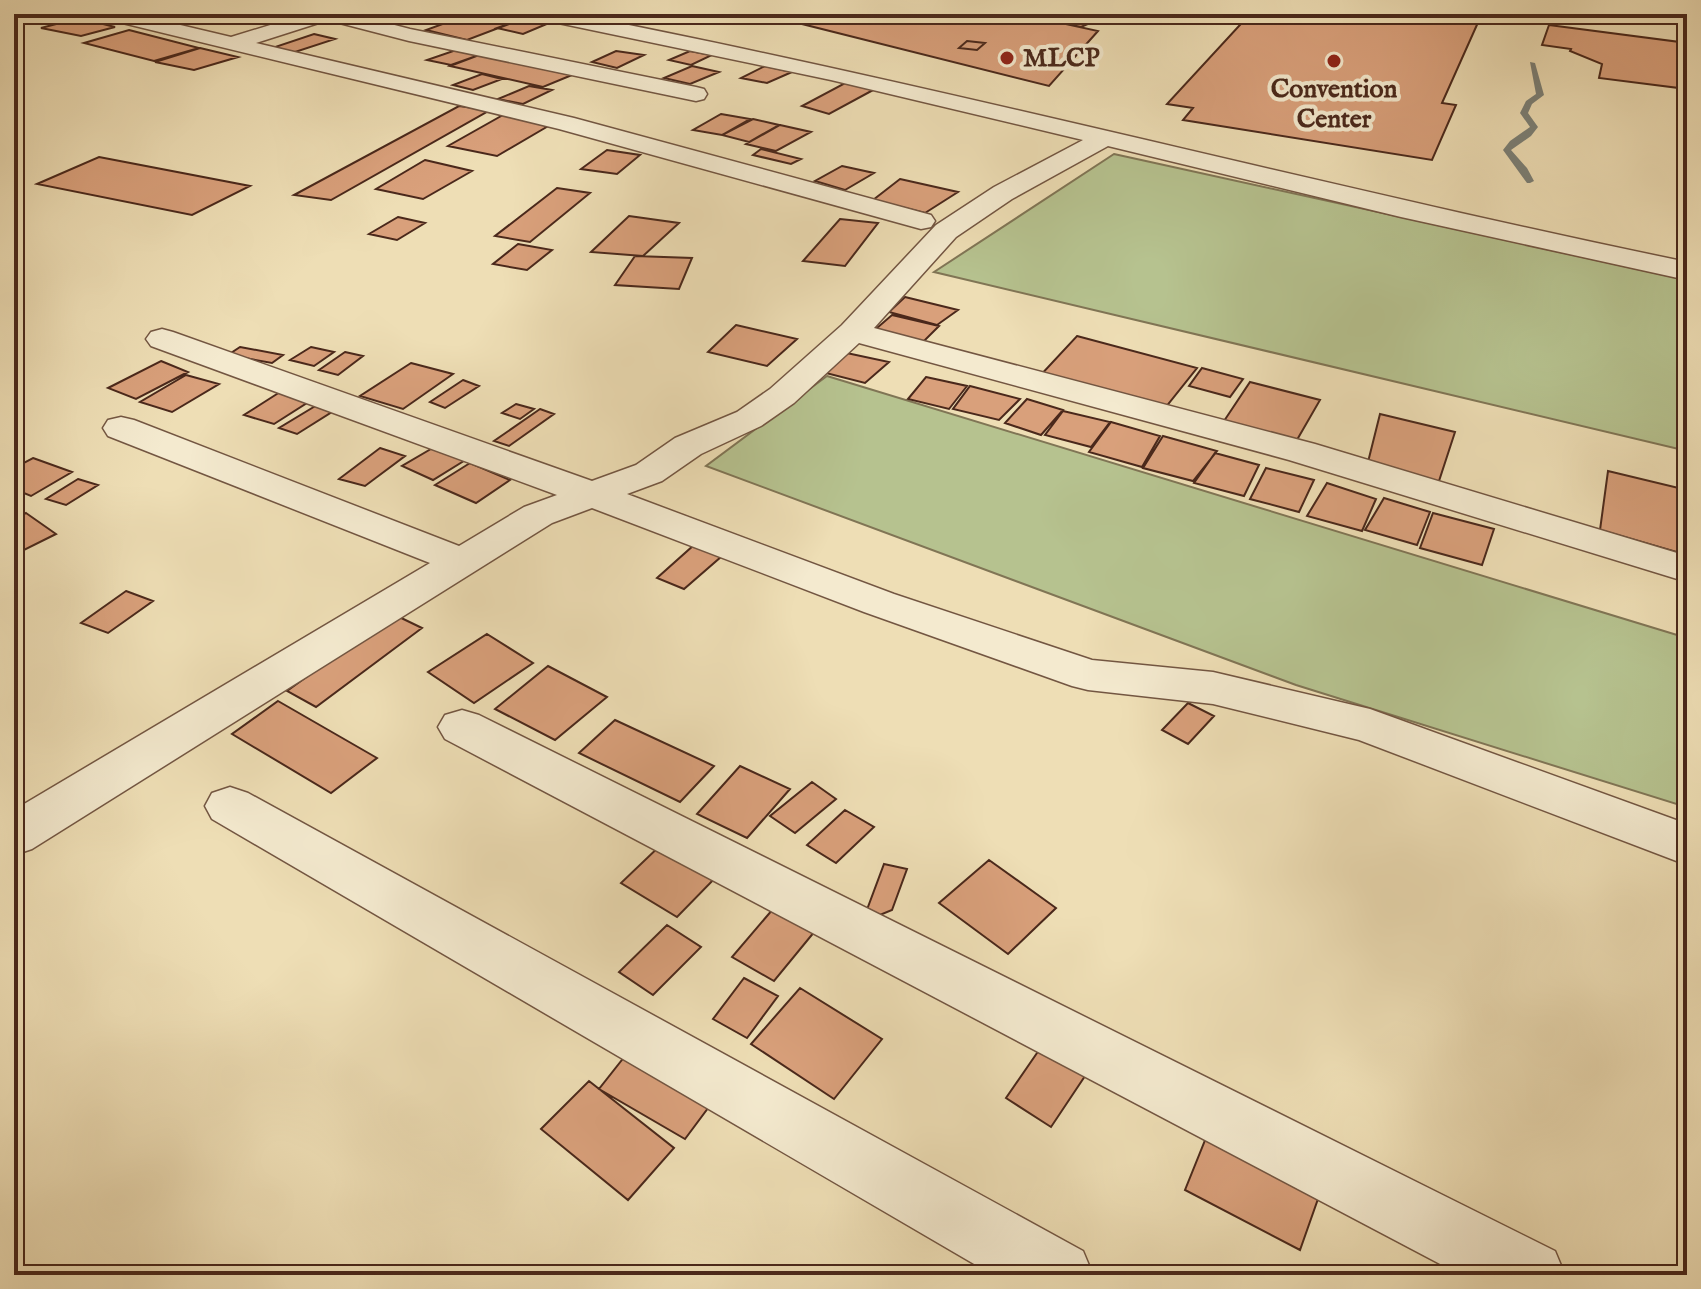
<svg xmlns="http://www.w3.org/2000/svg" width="1701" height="1289" font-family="'IM FELL English',serif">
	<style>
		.green { fill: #b6c28f; stroke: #807555; stroke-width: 2 }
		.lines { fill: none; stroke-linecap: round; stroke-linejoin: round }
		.stream { fill: #7b8077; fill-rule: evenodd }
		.building { fill: #d9a07b; stroke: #4a281b; stroke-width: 2 }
		.minor-casing { stroke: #735642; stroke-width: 3 }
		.minor { fill: #f4eacf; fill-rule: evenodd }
		.poi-dot { fill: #8f2418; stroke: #f4eacf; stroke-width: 3 }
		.labels { text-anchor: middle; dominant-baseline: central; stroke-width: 8; stroke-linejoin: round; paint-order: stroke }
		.far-poi-label { font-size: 26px; font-weight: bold; fill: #4a281b; stroke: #f4eacf; text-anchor: start }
	</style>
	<rect width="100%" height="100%" fill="#eedeb5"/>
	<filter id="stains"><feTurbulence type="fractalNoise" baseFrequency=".0025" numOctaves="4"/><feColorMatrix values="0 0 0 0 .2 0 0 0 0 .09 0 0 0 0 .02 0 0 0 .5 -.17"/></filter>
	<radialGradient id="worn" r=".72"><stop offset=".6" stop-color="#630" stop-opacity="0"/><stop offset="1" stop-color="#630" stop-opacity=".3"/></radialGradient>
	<path class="green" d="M 1114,154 L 1687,280 L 1687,451 L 934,272 Z
		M 827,376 L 1687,638 L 1686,807 L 1296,685 L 706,466 Z"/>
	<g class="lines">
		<path class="stream" d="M 1530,62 L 1535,63 L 1544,95 L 1532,104 L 1528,113 L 1538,127 L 1531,136 L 1511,150 L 1527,168 L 1534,181 L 1530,183 L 1527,183 L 1503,150 L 1510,141 L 1530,127 L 1520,113 L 1526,101 L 1536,94 Z"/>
	</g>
	<path class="building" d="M 470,14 L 502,14 L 522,19 L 467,40 L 426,30 Z
		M 811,14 L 1020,14 L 1098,31 L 1049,86 L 798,23 Z
		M 1020,14 L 1111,14 L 1081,27 Z
		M 1250,14 L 1445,14 L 1480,18 L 1442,103 L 1456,105 L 1432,160 L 1183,120 L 1193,108 L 1167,104 Z
		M 79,18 L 115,27 L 81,36 L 41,28 Z
		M 525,18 L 549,23 L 523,34 L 497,28 Z
		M 1549,25 L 1687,43 L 1687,89 L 1599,78 L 1602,64 L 1570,51 L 1571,49 L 1542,45 Z
		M 129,30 L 199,48 L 154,61 L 84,43 Z
		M 314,34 L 335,39 L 292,53 L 272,48 Z
		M 967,41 L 985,43 L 977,50 L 959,48 Z
		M 200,48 L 238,57 L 194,70 L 155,62 Z
		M 459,49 L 482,54 L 451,65 L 427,60 Z
		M 616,51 L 644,55 L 617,68 L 592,62 Z
		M 690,51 L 712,55 L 691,65 L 669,60 Z
		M 479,55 L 572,75 L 543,87 L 450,66 Z
		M 692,66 L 719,72 L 690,84 L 664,78 Z
		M 765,66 L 792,72 L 767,83 L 741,78 Z
		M 482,74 L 502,79 L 473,90 L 453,85 Z
		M 847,82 L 875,89 L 829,114 L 802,106 Z
		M 529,86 L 552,90 L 523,104 L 498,99 Z
		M 459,106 L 490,110 L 331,200 L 294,195 Z
		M 721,114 L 750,119 L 722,135 L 693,130 Z
		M 503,115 L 550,125 L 497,156 L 448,146 Z
		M 753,119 L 779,125 L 749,142 L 722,135 Z
		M 780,125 L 811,132 L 776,151 L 746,144 Z
		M 761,149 L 801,159 L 791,164 L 753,155 Z
		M 607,150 L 640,155 L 617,174 L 581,169 Z
		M 99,157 L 250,186 L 192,215 L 37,184 Z
		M 425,160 L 472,171 L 423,199 L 376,189 Z
		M 842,166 L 874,173 L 845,190 L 815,181 Z
		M 900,179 L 958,192 L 925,213 L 873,200 Z
		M 557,188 L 590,193 L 530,242 L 495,236 Z
		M 629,216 L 679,223 L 643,256 L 591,252 Z
		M 398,217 L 425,223 L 397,240 L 369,234 Z
		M 840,219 L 878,223 L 845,266 L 803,261 Z
		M 518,244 L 552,250 L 527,270 L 493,264 Z
		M 635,256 L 692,258 L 679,289 L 615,285 Z
		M 905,297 L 958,310 L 937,325 L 889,312 Z
		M 892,315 L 939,326 L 919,346 L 870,334 Z
		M 736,325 L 797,339 L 767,366 L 708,352 Z
		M 1077,336 L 1197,368 L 1161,413 L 1037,379 Z
		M 240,347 L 283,355 L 272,363 L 228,355 Z
		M 311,347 L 334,352 L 314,366 L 290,360 Z
		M 345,352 L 363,356 L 338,375 L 319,370 Z
		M 842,352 L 889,362 L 865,383 L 822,372 Z
		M 161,361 L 188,372 L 136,399 L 108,388 Z
		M 411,363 L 453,374 L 403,409 L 360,396 Z
		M 1202,368 L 1243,379 L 1230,397 L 1189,386 Z
		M 186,375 L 219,384 L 172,412 L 140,402 Z
		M 926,377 L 967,386 L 949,409 L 908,399 Z
		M 463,380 L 479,386 L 445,408 L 430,402 Z
		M 1250,382 L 1320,400 L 1294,445 L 1220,427 Z
		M 970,386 L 1020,399 L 999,420 L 953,409 Z
		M 280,392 L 310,401 L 274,424 L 244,415 Z
		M 1027,399 L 1063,410 L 1041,435 L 1005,423 Z
		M 516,404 L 534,409 L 520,419 L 502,413 Z
		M 317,405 L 335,410 L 297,434 L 279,428 Z
		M 540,409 L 554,414 L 509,446 L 494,441 Z
		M 1063,411 L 1110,422 L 1091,447 L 1045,435 Z
		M 1380,414 L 1455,432 L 1438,484 L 1367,466 Z
		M 1111,422 L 1160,436 L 1142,467 L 1089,452 Z
		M 1163,436 L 1217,451 L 1193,481 L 1143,468 Z
		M 436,446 L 467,459 L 433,480 L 402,466 Z
		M 380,448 L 405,456 L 365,486 L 339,479 Z
		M 1215,453 L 1259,465 L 1244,496 L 1194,483 Z
		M 33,458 L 72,472 L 31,496 L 14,489 L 14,468 Z
		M 470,463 L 510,480 L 476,503 L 435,485 Z
		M 1266,468 L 1314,480 L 1299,512 L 1250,499 Z
		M 1608,471 L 1687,490 L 1687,555 L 1600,530 Z
		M 78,479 L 98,485 L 66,505 L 46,499 Z
		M 1327,483 L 1376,499 L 1362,531 L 1307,516 Z
		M 1384,498 L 1430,512 L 1417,545 L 1365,530 Z
		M 26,513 L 56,534 L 14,555 L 14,519 Z
		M 1433,513 L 1494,529 L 1482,565 L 1420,548 Z
		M 694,545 L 722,556 L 684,589 L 657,578 Z
		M 126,591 L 153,601 L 108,633 L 81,623 Z
		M 393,614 L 422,628 L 316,707 L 287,691 Z
		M 487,634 L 533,663 L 474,703 L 428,672 Z
		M 548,666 L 607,697 L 555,740 L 495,709 Z
		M 278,701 L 377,758 L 331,793 L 232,734 Z
		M 1188,703 L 1214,716 L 1188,744 L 1162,730 Z
		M 615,720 L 714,766 L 680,802 L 579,753 Z
		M 740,766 L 790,789 L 747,838 L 697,814 Z
		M 812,782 L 836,799 L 795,833 L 770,816 Z
		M 845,810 L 874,827 L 836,863 L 807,845 Z
		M 666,840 L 721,872 L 677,917 L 621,883 Z
		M 989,860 L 1056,908 L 1008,954 L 939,903 Z
		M 884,864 L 907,869 L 892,910 L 875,917 L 865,915 Z
		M 773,909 L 815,931 L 774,981 L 732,957 Z
		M 667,925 L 701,947 L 653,995 L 619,972 Z
		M 744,978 L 778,996 L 747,1038 L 713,1019 Z
		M 800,988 L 882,1039 L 834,1099 L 751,1044 Z
		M 1048,1037 L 1093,1064 L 1051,1127 L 1006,1098 Z
		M 629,1051 L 714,1100 L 685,1139 L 599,1089 Z
		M 589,1081 L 674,1148 L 628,1200 L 541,1129 Z
		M 1212,1123 L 1325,1179 L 1300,1250 L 1185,1190 Z"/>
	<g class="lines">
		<g class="minor-casing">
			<path id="minor" d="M 99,14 L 134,14 L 231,37 L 306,14 L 352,14 L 410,29 L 696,87 L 704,89 L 707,94 L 704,99 L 696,101 L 409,41 L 328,20 L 256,43 L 574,118 L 931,215 L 935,221 L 931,227 L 921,229 L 559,129 L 102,18 Z
				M 534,14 L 574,14 C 947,87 1315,185 1687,262 L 1687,280 L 1401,217 L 1108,146 L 1012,199 L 956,237 L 874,328 L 1315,444 L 1687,556 L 1687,582 L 1289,460 L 859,343 L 794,403 L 761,426 L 701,454 L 662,481 L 627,494 L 894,594 L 1092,660 L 1213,672 L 1370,709 L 1687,824 L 1687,865 L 1359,740 L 1213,704 L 1088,690 L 1072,686 L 864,612 L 592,508 L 552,523 L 32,849 L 14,855 L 14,810 L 430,563 L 108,436 L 103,428 L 108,420 L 121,417 L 134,420 L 459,546 L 524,507 L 557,495 L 151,346 L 146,339 L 151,332 L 162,329 L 173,332 L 592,481 L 636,465 L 675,438 L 737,412 L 770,389 L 842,325 L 936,225 L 994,187 L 1083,140 L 831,80 L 544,20 Z
				M 462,710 L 479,715 L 1555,1251 L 1565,1275 L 1461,1275 L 445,739 L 438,727 L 445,715 Z
				M 230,787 L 248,793 L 1083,1251 L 1093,1275 L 993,1275 L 212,819 L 205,806 L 212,793 Z"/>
		</g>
		<use href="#minor" class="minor"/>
	</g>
	<g class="poi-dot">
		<circle cx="1007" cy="58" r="8"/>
		<circle cx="1334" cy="61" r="8"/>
	</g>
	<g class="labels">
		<g class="far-poi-label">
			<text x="1023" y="58">MLCP</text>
			<text x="1334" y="89" text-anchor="middle">Convention<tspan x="1334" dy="30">Center</tspan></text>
		</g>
	</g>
	<rect width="1701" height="1289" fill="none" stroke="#eedeb5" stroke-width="48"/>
	<rect x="16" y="16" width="1669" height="1257" fill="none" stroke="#4a281b" stroke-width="4"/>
	<rect x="24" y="24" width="1653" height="1241" fill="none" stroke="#4a281b" stroke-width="2"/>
	<rect width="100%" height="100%" filter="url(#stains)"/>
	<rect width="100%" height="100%" fill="url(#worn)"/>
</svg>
